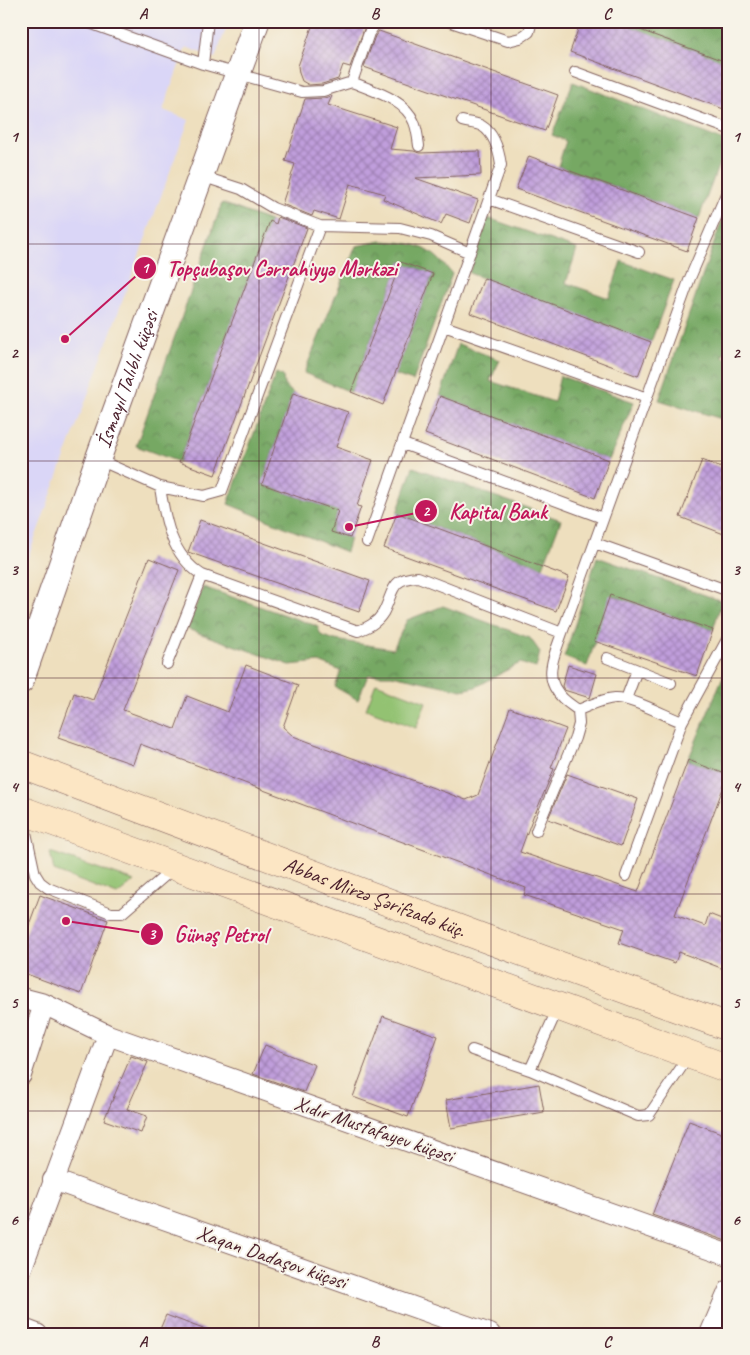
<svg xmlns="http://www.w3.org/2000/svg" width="750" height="1355" font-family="Caveat,sans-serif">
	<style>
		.built { fill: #dad6f7 }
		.grass { fill: #93c272; stroke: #6e704e }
		.forest { fill: url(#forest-crowns); stroke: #606448 }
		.building { fill: url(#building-cross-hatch) }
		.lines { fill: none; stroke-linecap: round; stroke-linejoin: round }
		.service-casing { stroke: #83625e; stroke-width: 12 }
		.minor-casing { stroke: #83625e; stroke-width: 22 }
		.tertiary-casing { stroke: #83625e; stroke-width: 27 }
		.secondary-casing { stroke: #83625e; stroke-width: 29 }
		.service { stroke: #fff; stroke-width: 10 }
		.minor { stroke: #fff; stroke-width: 20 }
		.tertiary { stroke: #fff; stroke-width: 25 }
		.secondary { stroke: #fce6c4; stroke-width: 28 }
		.grid { fill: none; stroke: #4a1f2b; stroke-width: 1; stroke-opacity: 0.55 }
		.labels { text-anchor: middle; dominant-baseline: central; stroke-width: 4; stroke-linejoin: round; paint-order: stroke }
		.street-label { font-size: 21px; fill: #4a1f2b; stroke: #f7f3e8 }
		.leader { fill: none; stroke: #c2185b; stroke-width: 2 }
		.callout-dot { fill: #c2185b; stroke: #f7f3e8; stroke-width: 2 }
		.mark-label { font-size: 15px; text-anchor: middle; font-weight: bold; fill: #fff }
		.callout-label { font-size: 22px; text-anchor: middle; font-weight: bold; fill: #c2185b; stroke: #f7f3e8; stroke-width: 4; stroke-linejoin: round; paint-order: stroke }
		.neatline { fill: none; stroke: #4a1f2b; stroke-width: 2 }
		.grid-label { font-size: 16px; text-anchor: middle; font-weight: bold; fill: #4a1f2b }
	</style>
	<defs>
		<pattern id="forest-crowns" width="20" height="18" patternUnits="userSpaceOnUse" patternTransform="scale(1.25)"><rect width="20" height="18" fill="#76a864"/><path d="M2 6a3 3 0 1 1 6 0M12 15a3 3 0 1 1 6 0" fill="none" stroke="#638853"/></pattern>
		<pattern id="building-cross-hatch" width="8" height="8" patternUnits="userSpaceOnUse" patternTransform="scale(1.25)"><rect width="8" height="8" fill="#c09edc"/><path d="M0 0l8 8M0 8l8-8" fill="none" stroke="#9e80b3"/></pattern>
	</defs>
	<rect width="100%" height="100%" fill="#f7f3e8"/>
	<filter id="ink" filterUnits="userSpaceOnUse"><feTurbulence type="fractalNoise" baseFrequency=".02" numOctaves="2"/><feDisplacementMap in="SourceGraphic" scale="10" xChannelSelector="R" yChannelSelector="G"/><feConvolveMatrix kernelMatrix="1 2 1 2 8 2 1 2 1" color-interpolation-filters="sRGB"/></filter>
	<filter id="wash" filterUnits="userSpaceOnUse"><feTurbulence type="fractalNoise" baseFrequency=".0096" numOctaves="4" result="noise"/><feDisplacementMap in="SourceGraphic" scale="20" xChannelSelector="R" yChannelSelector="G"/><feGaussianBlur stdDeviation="1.12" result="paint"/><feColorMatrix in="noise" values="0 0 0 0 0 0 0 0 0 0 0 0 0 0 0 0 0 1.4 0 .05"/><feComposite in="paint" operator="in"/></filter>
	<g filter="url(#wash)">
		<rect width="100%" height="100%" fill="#eedfbe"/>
		<path class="built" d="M 21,21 L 229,21 L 215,58 L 186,47 L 182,57 L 163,110 L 189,120 L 27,560 L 21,558 Z"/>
		<path class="grass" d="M 376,683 L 426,702 L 416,728 L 366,709 Z
			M 50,852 L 135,881 L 117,895 L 54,871 Z"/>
		<path class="forest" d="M 616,21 L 708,21 L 729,28 L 729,63 Z
			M 573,82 L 727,142 L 699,218 L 558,166 L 566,141 L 552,135 Z
			M 729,200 L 729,340 L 723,357 L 729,359 L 729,421 L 659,400 Z
			M 222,203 L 270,221 L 179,462 L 136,446 Z
			M 488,218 L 577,249 L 566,283 L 609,298 L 621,261 L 674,280 L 651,342 L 469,273 Z
			M 381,241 C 416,243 430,245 452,274 L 413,381 L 395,375 L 433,274 L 401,262 L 351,392 L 304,373 L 356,246 Z
			M 458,344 L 500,360 L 490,381 L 554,402 L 560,376 L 634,402 L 609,460 L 440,396 Z
			M 276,373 L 283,376 L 284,385 L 293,393 L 262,484 L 338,511 L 331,532 L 350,538 L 346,552 L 228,504 Z
			M 413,467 L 561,520 L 543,567 L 397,513 Z
			M 597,557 L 722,601 L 713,630 L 611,595 L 587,666 L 564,657 Z
			M 203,587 L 317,626 L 321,635 L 335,640 L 393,649 L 407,620 L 443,606 L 530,638 L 540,652 L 536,668 L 520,663 L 476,687 L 462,690 L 392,675 L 368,675 L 358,700 L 335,687 L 341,671 L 319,662 L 290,665 L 187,629 Z
			M 729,662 L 729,774 L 728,775 L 688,760 Z"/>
		<g id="blocks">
			<path class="building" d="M 314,21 L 367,21 L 350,67 L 343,65 L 338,79 L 322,84 L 309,85 L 302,81 L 299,73 L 298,66 Z
				M 581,21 L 616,21 L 729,63 L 729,111 L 570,52 Z
				M 379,31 L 558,95 L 545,131 L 364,67 L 375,36 Z
				M 332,96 L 328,105 L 397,127 L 390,149 L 414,151 L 419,153 L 480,151 L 481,175 L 415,178 L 478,200 L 470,223 L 446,214 L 441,224 L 383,199 L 385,194 L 350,184 L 339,219 L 314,211 L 312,216 L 282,204 L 295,164 L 285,161 L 305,99 L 324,98 Z
				M 529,156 L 699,218 L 687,251 L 516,189 Z
				M 278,217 L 307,228 L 215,475 L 179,462 L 270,221 L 276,224 Z
				M 401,262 L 433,274 L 383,405 L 351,392 Z
				M 484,278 L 651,342 L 638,376 L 470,313 Z
				M 293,393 L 348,412 L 336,447 L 373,460 L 357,506 L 361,507 L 350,538 L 331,532 L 338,511 L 262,484 Z
				M 440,396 L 609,460 L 595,498 L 425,434 Z
				M 702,460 L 729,471 L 729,536 L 680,517 Z
				M 397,513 L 569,577 L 556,611 L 384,548 Z
				M 200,520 L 370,581 L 359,612 L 188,552 Z
				M 149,558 L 179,570 L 123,710 L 175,729 L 187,696 L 228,712 L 246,665 L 298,685 L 283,727 L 293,736 L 466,800 L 478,795 L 510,708 L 566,729 L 551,768 L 554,769 L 535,814 L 534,814 L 520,852 L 638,892 L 688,760 L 728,775 L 675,915 L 705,926 L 709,914 L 729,922 L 729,971 L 679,952 L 675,963 L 619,943 L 624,929 L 524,895 L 526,888 L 140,744 L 133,764 L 58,738 L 74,693 L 93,700 Z
				M 610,595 L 713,630 L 697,676 L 594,641 Z
				M 568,665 L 597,674 L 590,698 L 564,690 L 562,686 Z
				M 567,774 L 638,799 L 621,846 L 548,819 Z
				M 40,895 L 108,920 L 81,994 L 21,972 L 21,946 Z
				M 383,1016 L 438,1036 L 408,1117 L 353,1097 Z
				M 265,1045 L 315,1065 L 304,1092 L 253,1074 Z
				M 131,1056 L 148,1062 L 127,1109 L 147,1116 L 141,1133 L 104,1120 Z
				M 539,1084 L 544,1112 L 451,1128 L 446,1100 Z
				M 689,1121 L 729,1136 L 729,1242 L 652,1215 Z
				M 166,1315 L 211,1332 L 211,1334 L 158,1334 Z"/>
		</g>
	</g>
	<g filter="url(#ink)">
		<use href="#blocks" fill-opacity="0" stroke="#83625e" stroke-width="1"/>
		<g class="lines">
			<g class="service-casing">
				<path id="service" d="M 84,21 L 203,64 L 302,92 L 323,91 L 352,82 C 373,91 405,99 414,122 C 417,129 418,138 419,146
					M 448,21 L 508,41 L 520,38 L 529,32 L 532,21
					M 203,64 L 208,21
					M 575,72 L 729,129
					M 352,82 L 369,33 L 374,26 L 379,21
					M 201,176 L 241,189 L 273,208 L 320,226 L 400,228 L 431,236 L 470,253
					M 489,199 L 639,252
					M 444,326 L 647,398
					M 403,444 L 603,518
					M 99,460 L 160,487 L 204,496 L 222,491 L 320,226
					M 160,487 C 165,520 171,555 202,575 L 358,631 C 368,627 377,623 383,613 C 394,593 389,578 418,577 L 562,633
					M 367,542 L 501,165 C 499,151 495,134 482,126 C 477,123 468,123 462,121
					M 595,543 L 729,591
					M 607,658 L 671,683
					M 167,664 L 202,575
					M 626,699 L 637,670
					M 578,710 C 589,706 602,699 615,698 C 631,697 666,716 682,722
					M 22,814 L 35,874 L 40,882 L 48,888 L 111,913 L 122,913 L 174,868
					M 536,831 L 575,738 L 579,724 L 578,710 C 571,705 561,699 557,691 C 544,674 556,651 562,633 L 690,278 L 729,187
					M 626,876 L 682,722 L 729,636
					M 472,1050 L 530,1070 L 638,1116 L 649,1115 L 689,1056
					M 530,1070 L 558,1008"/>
			</g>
			<g class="minor-casing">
				<path id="minor" d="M 21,998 L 44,1004 L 108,1035 L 729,1255
					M 21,1075 L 44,1004
					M 53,1180 L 490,1334
					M 21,1270 L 108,1035
					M 21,1328 L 37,1334
					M 710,1334 L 729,1290"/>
			</g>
			<g class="tertiary-casing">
				<g id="tertiary">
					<path id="s1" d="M 21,681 L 98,459 L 257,21"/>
				</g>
			</g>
			<g class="secondary-casing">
				<g id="secondary">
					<path id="s2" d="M 21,764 L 481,937 L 729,1027"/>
					<path d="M 21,810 L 729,1069"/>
				</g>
			</g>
			<use href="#service" class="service"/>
			<use href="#minor" class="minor"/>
			<use href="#tertiary" class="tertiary"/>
			<use href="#secondary" class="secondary"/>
		</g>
	</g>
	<path class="grid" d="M 259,21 L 259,1334M 491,21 L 491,1334M 21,244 L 729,244M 21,461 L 729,461M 21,678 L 729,678M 21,894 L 729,894M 21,1111 L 729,1111"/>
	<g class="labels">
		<g class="street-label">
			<text stroke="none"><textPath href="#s1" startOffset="320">İsmayıl Talıblı küçəsi</textPath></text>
			<text stroke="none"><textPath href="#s2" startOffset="378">Abbas Mirzə Şərifzadə küç.</textPath></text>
			<text transform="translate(374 1129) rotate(19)">Xıdır Mustafayev küçəsi</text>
			<text transform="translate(272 1257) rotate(19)">Xaqan Dadaşov küçəsi</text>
		</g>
	</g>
	<path class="leader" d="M65 339L145 268M349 527L426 511M66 921L152 934"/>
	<g class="callout-dot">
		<circle cx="65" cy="339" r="5"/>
		<circle cx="349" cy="527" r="5"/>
		<circle cx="66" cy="921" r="5"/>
		<circle cx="145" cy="268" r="12"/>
		<circle cx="426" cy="511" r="12"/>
		<circle cx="152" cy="934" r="12"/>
	</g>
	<g class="mark-label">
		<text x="145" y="273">1</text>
		<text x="426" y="516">2</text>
		<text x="152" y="939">3</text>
	</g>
	<g class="callout-label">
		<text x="282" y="276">Topçubaşov Cərrahiyyə Mərkəzi</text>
		<text x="498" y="519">Kapital Bank</text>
		<text x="221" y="942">Günəş Petrol</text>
	</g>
	<rect width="750" height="1355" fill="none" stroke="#f7f3e8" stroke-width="55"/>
	<rect x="28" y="28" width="694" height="1300" class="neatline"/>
	<g class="grid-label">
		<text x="143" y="19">A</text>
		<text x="375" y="19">B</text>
		<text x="607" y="19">C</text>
		<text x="14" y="142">1</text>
		<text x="736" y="142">1</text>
		<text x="14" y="358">2</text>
		<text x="736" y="358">2</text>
		<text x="14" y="575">3</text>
		<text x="736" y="575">3</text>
		<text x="14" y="792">4</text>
		<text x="736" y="792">4</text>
		<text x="14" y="1008">5</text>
		<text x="736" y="1008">5</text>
		<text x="14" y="1225">6</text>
		<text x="736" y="1225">6</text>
		<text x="143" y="1347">A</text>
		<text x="375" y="1347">B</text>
		<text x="607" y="1347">C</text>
	</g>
</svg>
